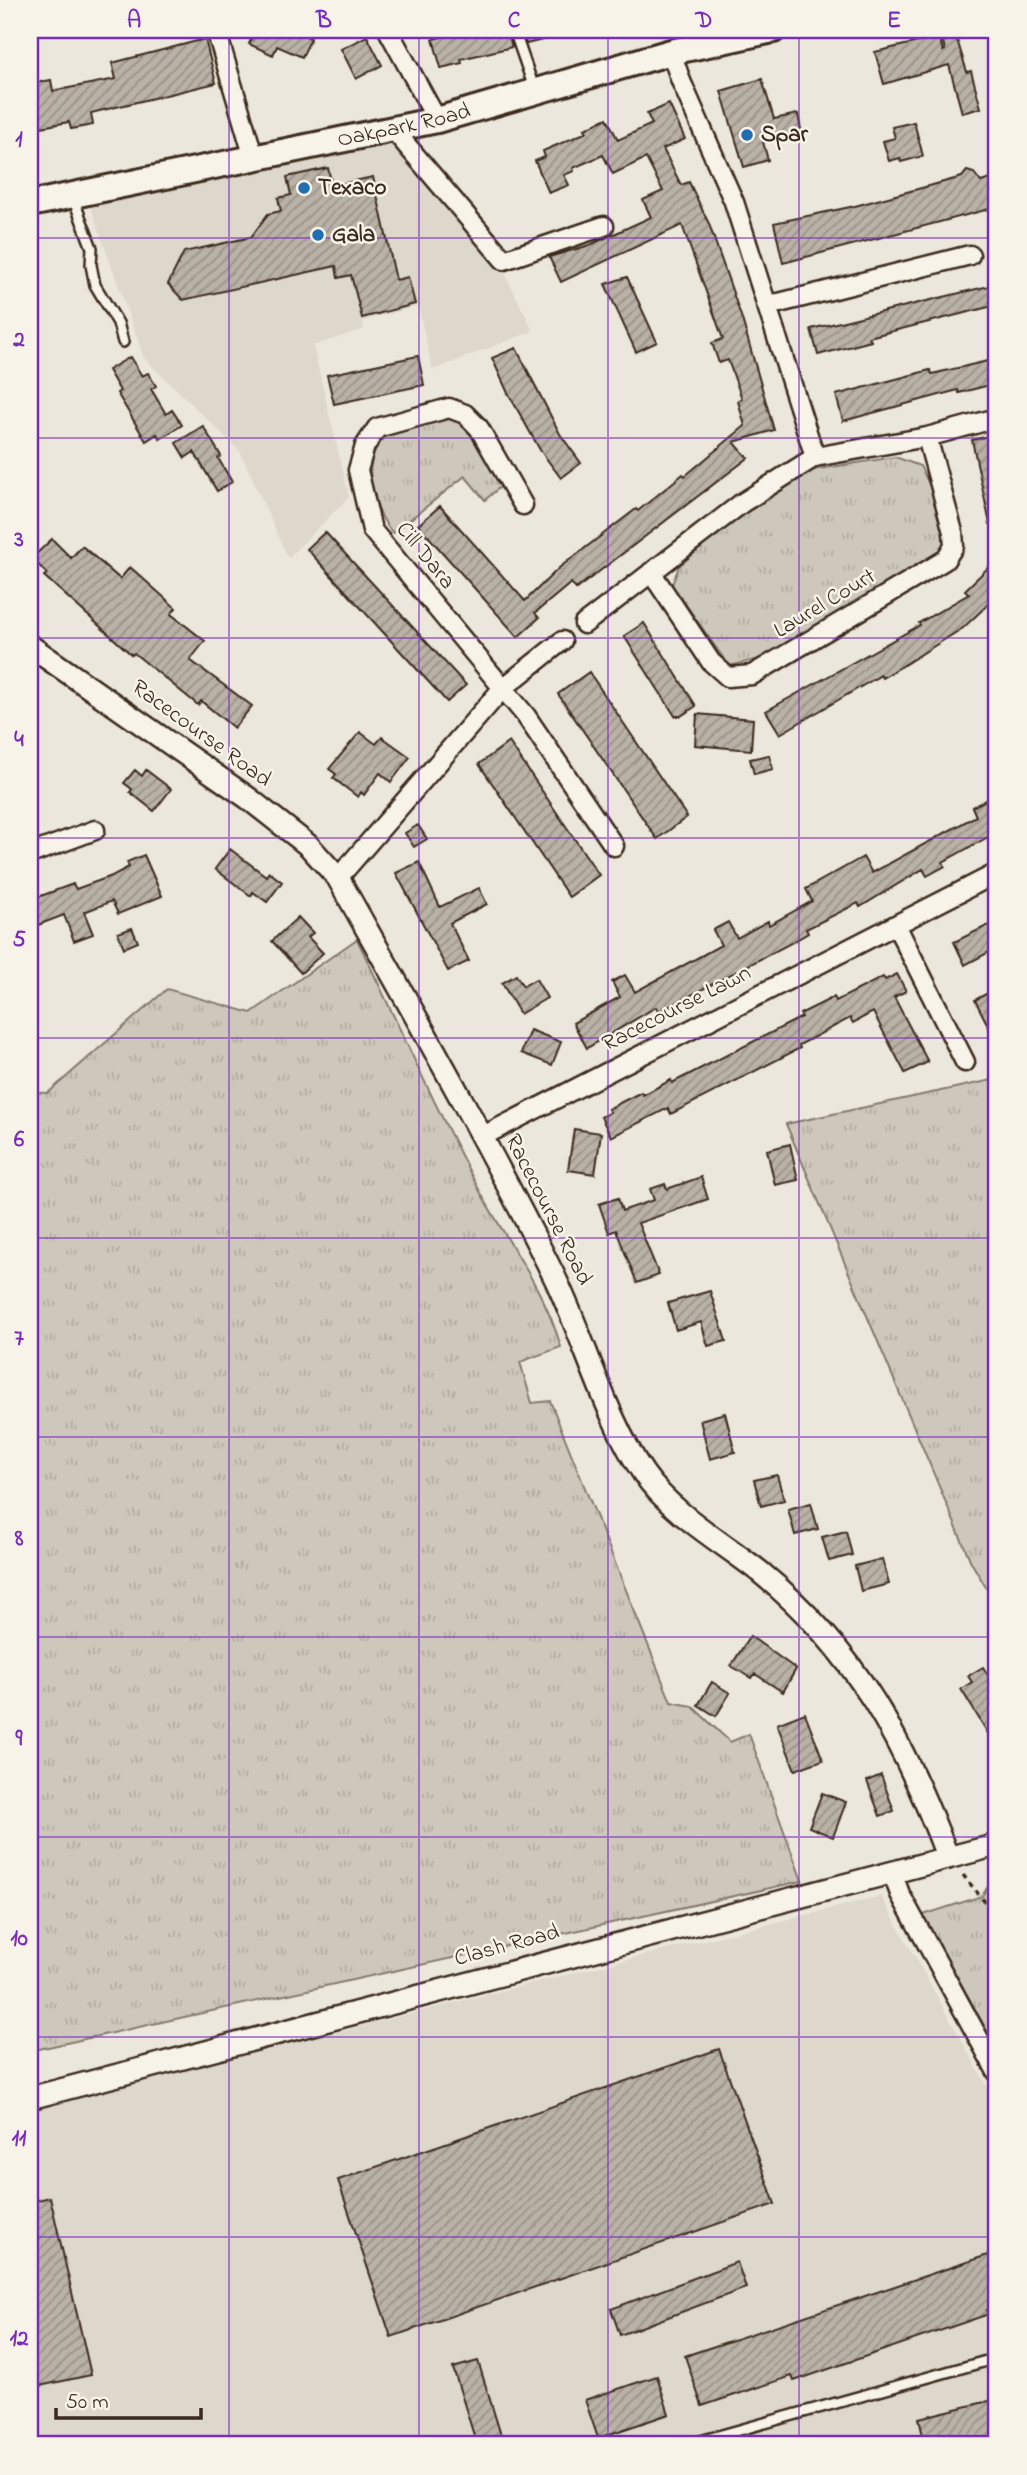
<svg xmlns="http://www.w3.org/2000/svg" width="1027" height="2475" font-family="'Indie Flower',sans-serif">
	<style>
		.built { fill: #ddd7cc }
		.grass { fill: url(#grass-tufts); stroke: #84796d; stroke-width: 2 }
		.building { fill: url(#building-hatch); stroke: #3b2a1e; stroke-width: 2 }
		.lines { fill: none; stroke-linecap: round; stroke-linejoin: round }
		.service-casing { stroke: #3b2a1e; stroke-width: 14 }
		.minor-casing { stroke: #3b2a1e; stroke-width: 23 }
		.tertiary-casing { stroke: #3b2a1e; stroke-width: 26 }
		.secondary-casing { stroke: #3b2a1e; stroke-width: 30 }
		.path { stroke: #3b2a1e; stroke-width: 3.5; stroke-dasharray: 5 5; stroke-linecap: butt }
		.service { stroke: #f7f3e8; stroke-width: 9 }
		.minor { stroke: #f7f3e8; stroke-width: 18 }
		.tertiary { stroke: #f7f3e8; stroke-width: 21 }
		.secondary { stroke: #f7f3e8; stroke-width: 24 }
		.grid { fill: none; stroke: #7b2cbf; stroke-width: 2; stroke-opacity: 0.55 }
		.poi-dot { fill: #1f6fb2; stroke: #f7f3e8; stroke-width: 2.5 }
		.labels { text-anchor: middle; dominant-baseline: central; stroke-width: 5; stroke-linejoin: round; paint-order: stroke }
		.street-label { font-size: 23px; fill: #3b2a1e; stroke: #f7f3e8 }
		.poi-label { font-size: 23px; font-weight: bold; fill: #3b2a1e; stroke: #f7f3e8; text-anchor: start }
		.neatline { fill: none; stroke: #7b2cbf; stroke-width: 2.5 }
		.grid-label { font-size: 23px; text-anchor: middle; font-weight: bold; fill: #7b2cbf }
	</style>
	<defs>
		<pattern id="grass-tufts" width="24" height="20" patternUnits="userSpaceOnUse" patternTransform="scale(1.75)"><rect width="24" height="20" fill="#cec8bc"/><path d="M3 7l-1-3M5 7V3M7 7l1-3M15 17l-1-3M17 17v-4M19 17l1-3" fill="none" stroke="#b2aca1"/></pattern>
		<pattern id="building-hatch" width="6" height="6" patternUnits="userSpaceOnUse" patternTransform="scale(1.75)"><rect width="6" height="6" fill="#bab2a7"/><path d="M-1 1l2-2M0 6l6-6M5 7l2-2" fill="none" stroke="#989187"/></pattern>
	</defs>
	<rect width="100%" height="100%" fill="#ece7dc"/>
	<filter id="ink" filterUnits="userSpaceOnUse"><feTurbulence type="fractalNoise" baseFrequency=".0143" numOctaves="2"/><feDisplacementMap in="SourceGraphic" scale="14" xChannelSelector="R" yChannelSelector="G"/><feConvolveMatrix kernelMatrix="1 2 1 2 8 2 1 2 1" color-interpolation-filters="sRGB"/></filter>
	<g filter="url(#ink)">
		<path class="built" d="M 394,141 L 504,272 L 533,331 L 433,370 L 418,306 L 362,321 L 364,329 L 313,346 L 349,497 L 288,558 L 240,451 L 144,358 L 90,205 Z
			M 881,1896 L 997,2104 L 997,2445 L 30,2445 L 30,2109 Z"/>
		<path class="grass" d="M 453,418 C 479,425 490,463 501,486 L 485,500 L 465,476 L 393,533 C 372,511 356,451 390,433 C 407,424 434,422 453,418 Z
			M 895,457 L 920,466 C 934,492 943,516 945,546 L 925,562 L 773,656 L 729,666 L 672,585 L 679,566 L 754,503 L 806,471 Z
			M 357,939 C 399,1025 437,1113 483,1197 C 512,1249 544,1289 561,1347 L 520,1362 L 532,1403 L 550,1401 L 671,1702 L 692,1706 L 730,1742 L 749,1734 L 802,1881 L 30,2051 L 30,1092 L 48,1093 L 167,989 L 251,1013 Z
			M 997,1079 L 997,1606 L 971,1562 L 786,1124 Z
			M 997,1872 L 997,2049 L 923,1915 L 982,1896 Z"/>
		<path class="building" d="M 241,30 L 293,30 L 311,38 L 302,57 L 277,46 L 273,55 L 249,44 L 253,35 Z
			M 468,30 L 507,30 L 512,47 L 461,59 L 462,63 L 441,68 L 433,39 Z
			M 521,30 L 558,30 L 559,36 L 526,44 Z
			M 940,30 L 954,30 L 967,72 L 971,71 L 981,108 L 962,113 L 949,65 L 884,84 L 875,52 L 939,37 L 943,51 L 945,50 Z
			M 367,36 L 382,65 L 356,79 L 341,49 Z
			M 205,39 L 216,83 L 91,113 L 93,125 L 71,129 L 69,122 L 30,129 L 30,84 L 51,80 L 53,91 L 116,79 L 112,63 Z
			M 762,79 L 774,119 L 798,114 L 802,135 L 763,142 L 768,160 L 744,167 L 721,91 Z
			M 669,104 L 685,139 L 663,149 L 681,185 L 689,182 L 709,224 L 742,319 L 774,430 L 734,442 L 748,458 L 576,589 L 571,583 L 535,613 L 539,618 L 518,637 L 418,525 L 440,506 L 525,601 L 559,568 L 636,509 L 638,511 L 683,474 L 685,476 L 745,426 L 738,401 L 742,399 L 728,360 L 719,363 L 712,343 L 723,339 L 682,225 L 561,282 L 549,257 L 590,245 L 651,217 L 643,200 L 663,191 L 646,158 L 613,174 L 603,155 L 573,168 L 574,171 L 564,175 L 569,185 L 549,193 L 535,161 L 545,157 L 543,151 L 587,132 L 585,129 L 607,118 L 618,140 L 652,124 L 647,114 Z
			M 914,122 L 923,156 L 901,162 L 900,158 L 889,161 L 883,141 L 895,138 L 892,127 Z
			M 328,168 L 332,186 L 373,177 L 396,280 L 408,277 L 415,304 L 362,318 L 351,275 L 338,278 L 336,266 L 183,300 L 168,284 L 184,252 L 251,237 L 268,214 L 281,211 L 278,198 L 291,195 L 287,177 Z
			M 967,171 L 974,173 L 981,182 L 997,177 L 997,207 L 783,263 L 774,223 L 855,206 L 962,177 Z
			M 627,277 L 657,342 L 636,352 L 605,284 Z
			M 997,284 L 997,305 L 869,337 L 871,341 L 818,355 L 811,329 Z
			M 516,348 L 560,434 L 581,463 L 561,478 L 540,450 L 507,391 L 492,358 Z
			M 418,356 L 424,385 L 334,404 L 327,375 Z
			M 130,357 L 142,376 L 148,373 L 156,386 L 151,389 L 166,414 L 172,410 L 182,425 L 160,439 L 157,434 L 146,441 L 117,393 L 120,391 L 108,370 Z
			M 992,360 L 997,383 L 959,393 L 958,390 L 843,421 L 836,395 L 930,370 L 932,374 Z
			M 203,426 L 221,456 L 218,458 L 232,482 L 217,491 L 194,452 L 185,458 L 176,443 Z
			M 997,434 L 997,523 L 990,524 L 972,440 Z
			M 325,532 L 466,685 L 447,702 L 307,549 Z
			M 52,539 L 71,558 L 82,546 L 120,579 L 130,567 L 176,608 L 171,614 L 205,641 L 190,660 L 252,706 L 234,728 L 201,701 L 198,705 L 134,653 L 132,655 L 44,576 L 47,574 L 32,558 Z
			M 997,559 L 997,596 L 963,628 L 899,668 L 882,678 L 881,675 L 780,734 L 766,711 L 920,625 L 919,623 L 969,594 L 965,590 Z
			M 644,623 L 696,706 L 681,716 L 675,716 L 624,636 Z
			M 589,672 L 687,817 L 657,839 L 558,694 Z
			M 697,714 L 753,719 L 751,750 L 695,745 Z
			M 360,732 L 376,744 L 382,737 L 410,757 L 391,782 L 380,773 L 364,795 L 361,792 L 358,797 L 333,778 L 336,774 L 329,769 Z
			M 509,742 L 599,875 L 569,897 L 479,764 Z
			M 769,755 L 773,769 L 754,774 L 750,759 Z
			M 135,770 L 142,776 L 146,770 L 171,789 L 154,811 L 130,792 L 132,789 L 124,783 Z
			M 997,794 L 997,832 L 943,862 L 945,866 L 927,876 L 923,869 L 860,907 L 858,903 L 806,929 L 808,933 L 791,943 L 659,1012 L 656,1007 L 587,1048 L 573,1023 L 620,997 L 612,982 L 625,975 L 635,992 L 721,945 L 713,930 L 728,922 L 737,938 L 768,921 L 769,925 L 812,901 L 806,889 L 863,857 L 872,873 L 976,816 L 972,807 Z
			M 418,825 L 427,839 L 414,847 L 405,833 Z
			M 230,849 L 266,876 L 269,872 L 282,882 L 267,902 L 253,892 L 251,896 L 215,869 Z
			M 144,855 L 162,896 L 118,914 L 112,901 L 84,912 L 93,934 L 74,941 L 64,915 L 30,928 L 30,900 L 73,884 L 76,889 L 112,876 L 129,867 L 127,862 Z
			M 419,862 L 440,907 L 479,888 L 487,904 L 450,923 L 469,961 L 448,971 L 396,873 Z
			M 298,917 L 313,933 L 308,937 L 323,953 L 301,973 L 272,941 Z
			M 997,921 L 997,948 L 965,965 L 954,942 Z
			M 132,928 L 138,942 L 124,948 L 118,933 Z
			M 897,974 L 906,991 L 894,997 L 928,1062 L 905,1073 L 873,1012 L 853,1023 L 850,1018 L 799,1045 L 800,1048 L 671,1114 L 668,1108 L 611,1137 L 601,1117 L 610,1112 L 608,1109 L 641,1092 L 643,1095 L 671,1080 L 672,1083 L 802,1017 L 800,1014 L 834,997 L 836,1001 L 883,977 L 885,980 Z
			M 516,975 L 523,986 L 536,979 L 547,998 L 520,1014 L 502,983 Z
			M 997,988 L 997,1043 L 975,1000 Z
			M 530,1030 L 561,1042 L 552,1065 L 521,1053 Z
			M 574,1129 L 601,1133 L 595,1174 L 568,1170 Z
			M 790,1144 L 798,1180 L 775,1185 L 767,1150 Z
			M 701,1177 L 708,1199 L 638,1223 L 659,1275 L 637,1283 L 616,1230 L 609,1233 L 599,1204 L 618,1198 L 622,1211 L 654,1200 L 650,1189 L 665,1184 L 667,1189 Z
			M 710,1291 L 726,1341 L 708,1346 L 701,1322 L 676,1330 L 668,1303 Z
			M 725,1413 L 735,1452 L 710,1459 L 700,1420 Z
			M 777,1475 L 784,1500 L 761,1506 L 754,1480 Z
			M 811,1503 L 818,1529 L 795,1535 L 788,1509 Z
			M 846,1531 L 852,1555 L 829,1561 L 822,1537 Z
			M 882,1559 L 889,1584 L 861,1591 L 855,1566 Z
			M 750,1636 L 796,1669 L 783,1692 L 755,1674 L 752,1678 L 731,1666 Z
			M 983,1667 L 997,1690 L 997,1748 L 961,1689 L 972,1682 L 968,1676 Z
			M 712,1682 L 730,1693 L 716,1716 L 698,1705 Z
			M 805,1713 L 823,1760 L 795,1770 L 777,1724 Z
			M 881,1775 L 894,1811 L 880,1816 L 867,1781 Z
			M 822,1793 L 846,1802 L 833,1837 L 809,1827 Z
			M 719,2049 L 775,2204 L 391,2337 L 338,2180 Z
			M 50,2197 L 91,2375 L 30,2388 L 30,2202 Z
			M 997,2252 L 997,2306 L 987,2310 L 989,2314 L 794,2381 L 792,2376 L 702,2406 L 685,2356 Z
			M 737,2262 L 746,2288 L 620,2335 L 611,2309 Z
			M 478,2361 L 504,2445 L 477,2445 L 453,2368 Z
			M 657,2376 L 669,2414 L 598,2438 L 585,2400 Z
			M 997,2399 L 997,2445 L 925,2445 L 919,2418 Z"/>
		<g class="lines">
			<g class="service-casing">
				<path id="service" d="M 514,30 L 535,91
					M 73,198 L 92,248 L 91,265 L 95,285 L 118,323 L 123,342
					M 686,2445 L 997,2358"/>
			</g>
			<g class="minor-casing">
				<path id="minor" d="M 216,30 L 254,158
					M 388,30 L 437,120
					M 671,52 L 681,81 L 734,202 L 815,457
					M 392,128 L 504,260 L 604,226
					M 766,304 L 779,303 L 970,255
					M 523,505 L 479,428 L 465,414 L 449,408 L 377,428 L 365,446 L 358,470 L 372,530 L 526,716 L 614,846
					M 651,572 L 711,662 L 728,677 L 752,675 L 945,560 L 954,546 L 953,532 L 927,437
					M 584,624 L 742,503 L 815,457 L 927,437 L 997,418
					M 30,854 L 95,830
					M 338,878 L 502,689 L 562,641
					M 896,925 L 965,1062
					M 481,1137 L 997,873
					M 892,1872 L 900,1894 L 997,2072"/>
			</g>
			<g class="tertiary-casing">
				<path id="tertiary" d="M 30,646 L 248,798 L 309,846 L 338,878 C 412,1010 487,1141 554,1276 C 584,1337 606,1420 644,1474 C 673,1515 721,1541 760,1572 C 858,1652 904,1742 948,1858
					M 30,2098 L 997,1845"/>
			</g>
			<g class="secondary-casing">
				<g id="secondary">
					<path id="s1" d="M 30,204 L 437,120 L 671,52 L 773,30"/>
				</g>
			</g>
			<path class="path" d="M 963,1875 L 997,1917"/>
			<use href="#service" class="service"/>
			<use href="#minor" class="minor"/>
			<use href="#tertiary" class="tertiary"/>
			<use href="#secondary" class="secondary"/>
		</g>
	</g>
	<path class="grid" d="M 229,30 L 229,2445M 419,30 L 419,2445M 608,30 L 608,2445M 799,30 L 799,2445M 30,238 L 997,238M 30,438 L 997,438M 30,638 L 997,638M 30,838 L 997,838M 30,1038 L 997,1038M 30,1238 L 997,1238M 30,1437 L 997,1437M 30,1637 L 997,1637M 30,1837 L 997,1837M 30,2037 L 997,2037M 30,2237 L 997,2237"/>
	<g class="poi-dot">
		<circle cx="747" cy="135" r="7"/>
		<circle cx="304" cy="188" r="7"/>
		<circle cx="318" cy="235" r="7"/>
	</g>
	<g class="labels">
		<g class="street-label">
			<text stroke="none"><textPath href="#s1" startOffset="382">Oakpark Road</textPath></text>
			<text transform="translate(425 556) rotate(51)">Cill Dara</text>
			<text transform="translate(825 604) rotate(-31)">Laurel Court</text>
			<text transform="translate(201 734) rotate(36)">Racecourse Road</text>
			<text transform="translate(677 1009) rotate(-27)">Racecourse Lawn</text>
			<text transform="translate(548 1210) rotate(63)">Racecourse Road</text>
			<text transform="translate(507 1946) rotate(-15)">Clash Road</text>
		</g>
		<g class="poi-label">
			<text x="761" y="135">Spar</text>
			<text x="318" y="188">Texaco</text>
			<text x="332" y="235">Gala</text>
		</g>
	</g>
	<rect width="1027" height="2475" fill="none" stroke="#f7f3e8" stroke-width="77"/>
	<path d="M56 2408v10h145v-10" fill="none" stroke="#3b2a1e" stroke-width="3.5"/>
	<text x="66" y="2408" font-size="21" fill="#3b2a1e" stroke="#f7f3e8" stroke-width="5" paint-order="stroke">50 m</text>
	<rect x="38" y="38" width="950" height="2398" class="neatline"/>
	<g class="grid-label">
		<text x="134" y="27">A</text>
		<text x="324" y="27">B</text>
		<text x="514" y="27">C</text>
		<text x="704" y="27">D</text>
		<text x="894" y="27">E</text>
		<text x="19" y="146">1</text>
		<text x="19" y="346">2</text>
		<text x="19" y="546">3</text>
		<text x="19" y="746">4</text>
		<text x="19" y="946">5</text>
		<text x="19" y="1146">6</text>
		<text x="19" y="1345">7</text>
		<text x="19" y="1545">8</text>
		<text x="19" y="1745">9</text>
		<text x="19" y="1945">10</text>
		<text x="19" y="2145">11</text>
		<text x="19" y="2345">12</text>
	</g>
</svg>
